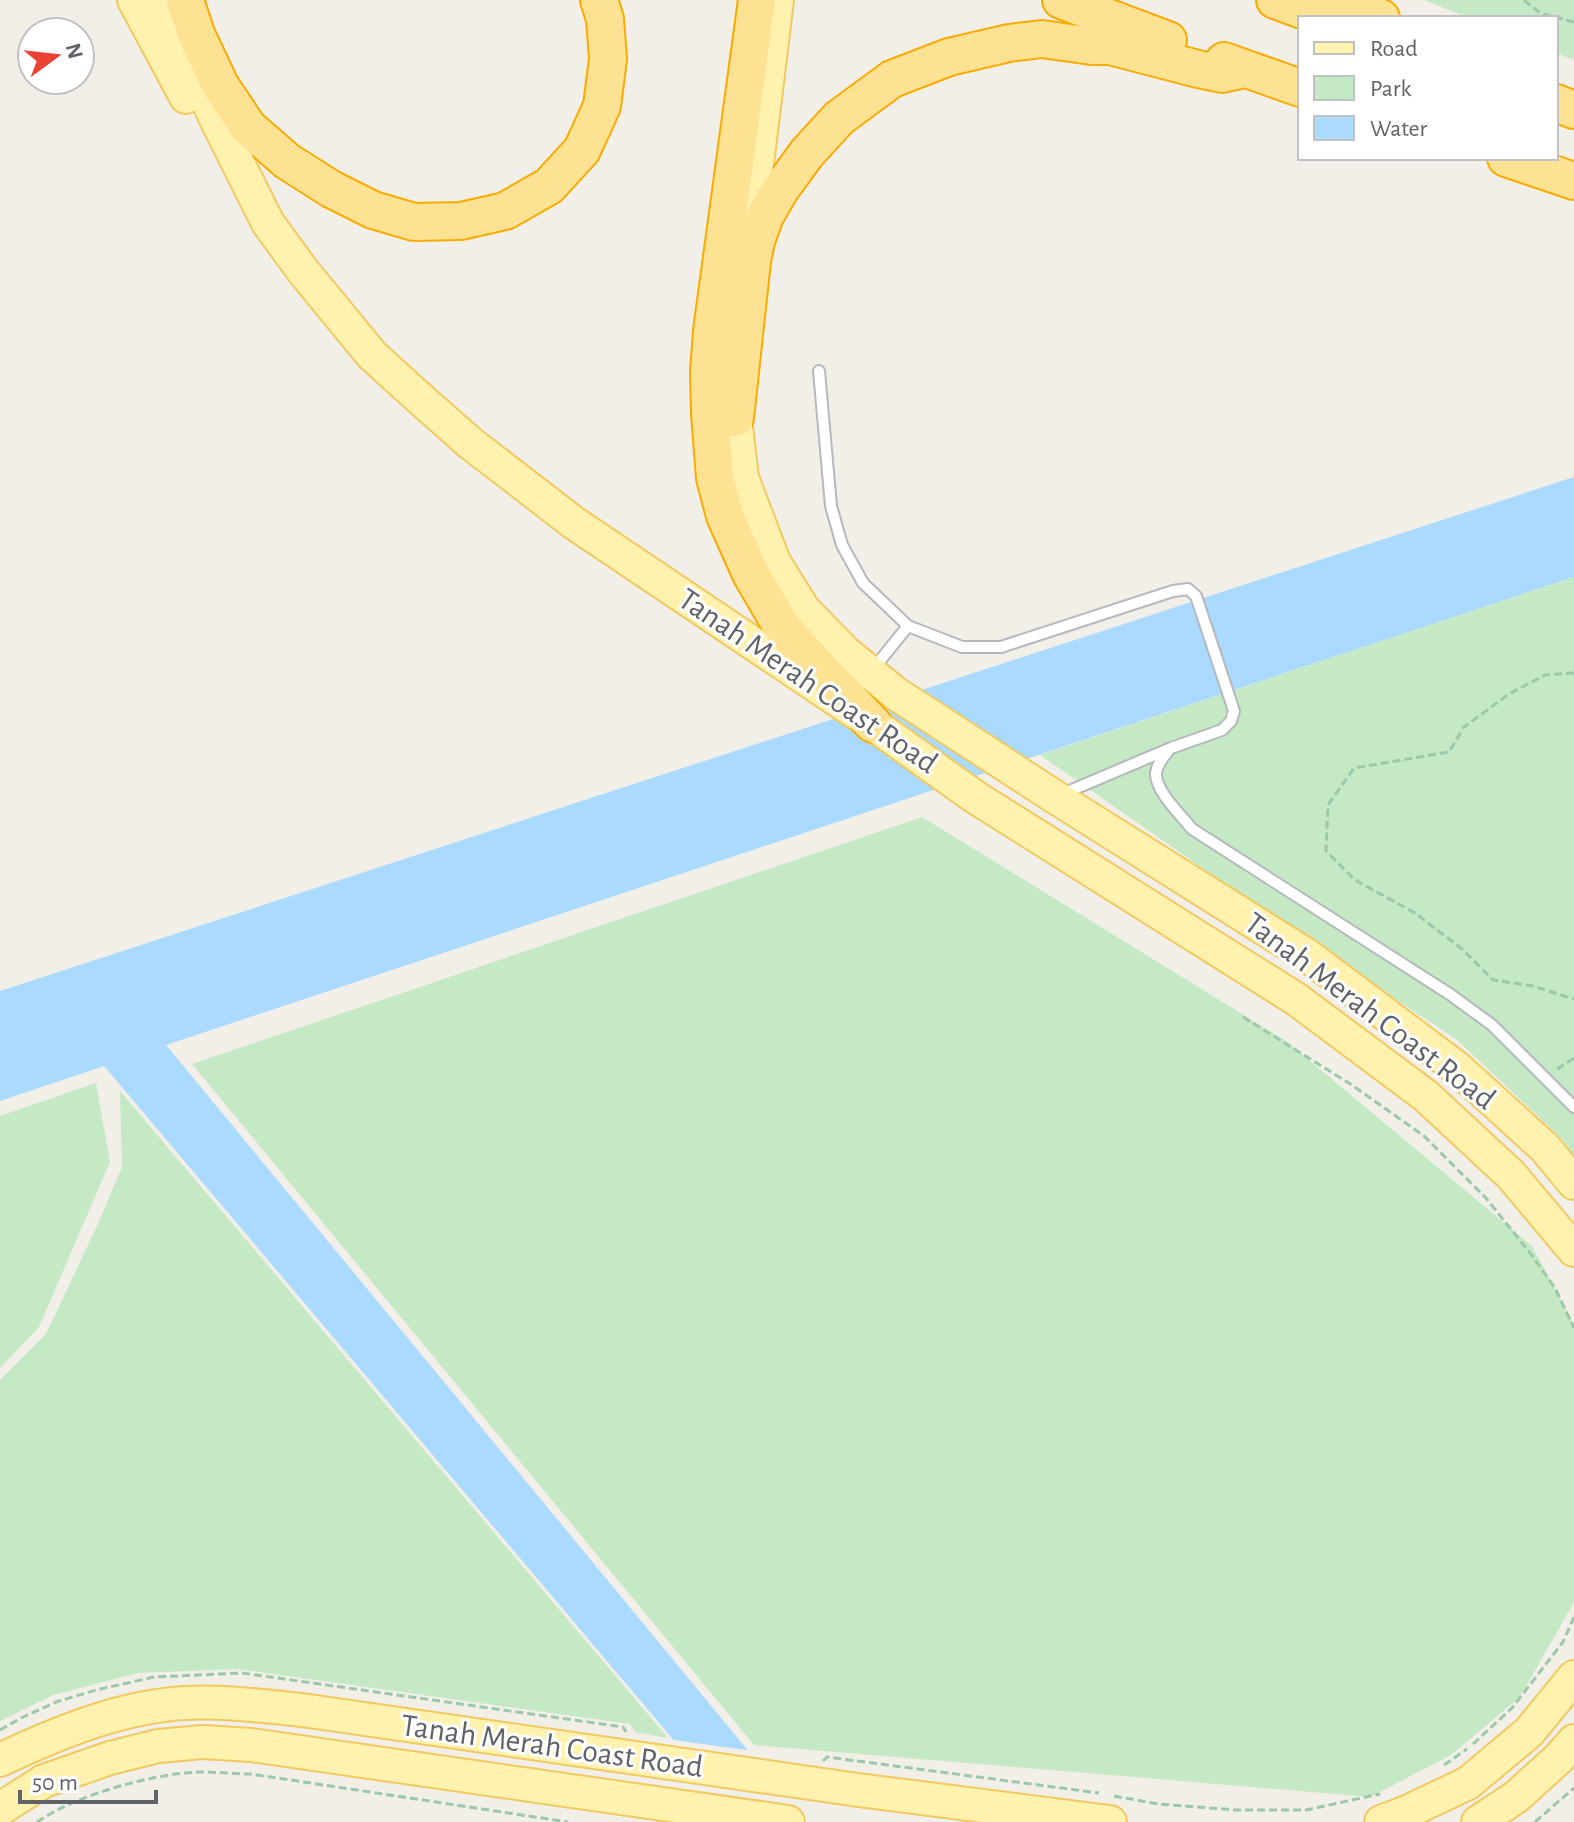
<svg xmlns="http://www.w3.org/2000/svg" width="1574" height="1822" font-family="'Alegreya Sans',sans-serif">
	<style>
		.green { fill: #c5e8c5 }
		.water { fill: #aadaff }
		.pier { fill: #f1efe8 }
		.lines { fill: none; stroke-linecap: round; stroke-linejoin: round }
		.lane-casing { stroke: #b5b8bc; stroke-width: 14 }
		.primary-casing { stroke: #f2c960; stroke-width: 36 }
		.highway-casing { stroke: #f9ab00; stroke-width: 40 }
		.path { stroke: #9cc7a9; stroke-width: 3; stroke-dasharray: 8 4; stroke-linecap: butt }
		.lane { stroke: #fff; stroke-width: 10 }
		.primary { stroke: #fff2af; stroke-width: 32 }
		.highway { stroke: #fde293; stroke-width: 36 }
		.labels { text-anchor: middle; dominant-baseline: central; stroke-width: 6; stroke-linejoin: round; paint-order: stroke }
		.street-label { font-size: 32px; fill: #5f6368; stroke: #fff }
	</style>
	<rect width="100%" height="100%" fill="#f1efe8"/>
	<path class="green" d="M 1424,0 L 1574,0 L 1574,60 L 1556,53 L 1556,18 L 1469,18 Z
		M 1574,577 L 1574,1155 L 1558,1135 L 1456,1039 L 1300,936 L 1040,755 Z
		M 922,817 L 1286,1041 L 1532,1246 L 1574,1324 L 1574,1602 L 1520,1697 L 1451,1755 L 1370,1797 L 754,1745 L 192,1064 Z
		M 96,1083 L 110,1162 L 39,1327 L 0,1368 L 0,1116 Z
		M 120,1091 L 668,1738 L 635,1732 L 630,1724 L 238,1669 L 138,1673 L 53,1695 L 0,1721 L 0,1380 L 46,1334 L 97,1226 L 122,1167 Z"/>
	<path class="water" d="M 1574,477 L 1574,577 L 166,1045 L 807,1822 L 743,1822 L 104,1066 L 0,1101 L 0,991 Z"/>
	<path class="pier" d="M 667,1739 L 753,1751 L 811,1822 L 737,1822 Z"/>
	<g class="lines">
		<g class="lane-casing">
			<path id="lane" d="M 819,371 L 831,506 L 842,545 L 863,583 L 908,626 L 962,647 L 1001,647 L 1173,591 L 1188,589 L 1196,596 L 1234,711 L 1231,721 L 1222,730 L 1171,748 L 1060,795
				M 874,668 L 908,626
				M 1169,750 C 1164,756 1157,764 1156,773 C 1155,791 1181,815 1192,829 L 1451,995 L 1492,1025 L 1574,1107"/>
		</g>
		<g class="primary-casing">
			<path id="primary" d="M 134,0 L 186,97
				M 165,0 L 214,115 L 268,223 L 303,271 L 372,355 L 416,395 L 469,442 L 574,523 L 873,724 L 975,797 L 1296,999 L 1426,1096 L 1511,1175 L 1574,1250
				M 747,246 L 777,0
				M 734,392 L 735,418 L 742,478 L 774,562 L 804,610 L 845,652 L 895,693 L 1055,797 L 1308,956 L 1457,1068 L 1545,1148 L 1574,1183
				M 0,1760 C 57,1733 120,1707 184,1703 C 223,1701 263,1706 302,1710 L 858,1790 L 1110,1822
				M 0,1809 L 44,1781 L 110,1758 L 158,1746 L 203,1742 L 251,1745 L 788,1822
				M 1381,1822 L 1407,1812 L 1468,1783 L 1529,1732 L 1574,1677
				M 1478,1822 L 1516,1797 L 1559,1758 L 1574,1741"/>
		</g>
		<g class="highway-casing">
			<path id="highway" d="M 185,0 L 196,34 L 220,85 L 248,127 L 287,161 L 331,189 L 373,210 L 414,222 L 461,221 L 505,211 L 549,186 L 582,150 L 602,106 L 608,59 L 605,19 L 599,0
				M 757,0 L 712,331 L 709,372 L 710,414 L 715,478 L 725,516 L 751,574 L 780,624 L 805,653 L 873,724
				M 1061,0 L 1168,40
				M 1275,0 L 1324,18
				M 1334,0 L 1381,18
				M 1224,61 L 1300,88
				M 1556,103 L 1574,110
				M 1506,158 L 1574,181
				M 735,418 L 752,261 L 756,241 L 765,216 L 780,190 L 807,153 L 839,118 L 892,79 L 949,57 L 1009,43 L 1042,39 L 1092,46 L 1110,46 L 1198,69 L 1222,74 L 1245,69"/>
		</g>
		<path class="path" d="M 1524,0 L 1540,13 L 1574,22
			M 1574,673 L 1545,675 L 1509,694 L 1464,727 L 1449,752 L 1354,768 L 1328,805 L 1326,851 L 1355,880 L 1415,913 L 1462,949 L 1493,980 L 1533,986 L 1574,999
			M 1243,1017 L 1352,1085 L 1424,1136 L 1486,1198 L 1530,1253 L 1555,1288 L 1574,1328
			M 1557,1069 L 1574,1058
			M 0,1730 L 21,1718 L 56,1702 L 96,1690 L 154,1677 L 242,1673 L 623,1727 L 626,1732
			M 1473,1744 L 1512,1708 L 1563,1642 L 1574,1617
			M 823,1761 L 827,1757 L 1099,1793
			M 1444,1765 L 1467,1749
			M 1114,1796 L 1158,1804 L 1237,1810 L 1306,1810 L 1380,1794
			M 37,1822 C 76,1795 154,1773 201,1772 C 218,1772 235,1774 251,1774 L 568,1822
			M 1535,1822 L 1574,1788"/>
		<use href="#lane" class="lane"/>
		<use href="#primary" class="primary"/>
		<use href="#highway" class="highway"/>
	</g>
	<g class="labels">
		<g class="street-label">
			<text transform="translate(808 681) rotate(34)">Tanah Merah Coast Road</text>
			<text transform="translate(1370 1011) rotate(37)">Tanah Merah Coast Road</text>
			<text transform="translate(552 1746) rotate(8)">Tanah Merah Coast Road</text>
		</g>
	</g>
	<rect x="1298" y="16" width="260" height="144" fill="#ffffff" stroke="#bfc1c3" stroke-width="2"/>
	<rect x="1314" y="42" width="40" height="12" fill="#fff2af" stroke="#bfc1c3" stroke-width="2"/>
	<text x="1370" y="56" font-size="24" fill="#5f6368">Road</text>
	<rect x="1314" y="76" width="40" height="24" fill="#c5e8c5" stroke="#bfc1c3" stroke-width="2"/>
	<text x="1370" y="96" font-size="24" fill="#5f6368">Park</text>
	<rect x="1314" y="116" width="40" height="24" fill="#aadaff" stroke="#bfc1c3" stroke-width="2"/>
	<text x="1370" y="136" font-size="24" fill="#5f6368">Water</text>
	<g transform="translate(56 56) rotate(75)"><circle r="38" fill="#ffffff" stroke="#bfc1c3" stroke-width="2"/>
	<path d="M0-6L14 30L0 20L-14 30Z" fill="#ea4335"/>
	<text y="-12" font-size="22" font-weight="bold" text-anchor="middle" fill="#5f6368">N</text>
	</g>
	<path d="M20 1790v12h136v-12" fill="none" stroke="#5f6368" stroke-width="4"/>
	<text x="32" y="1790" font-size="24" fill="#5f6368" stroke="#ffffff" stroke-width="6" paint-order="stroke">50 m</text>
</svg>
